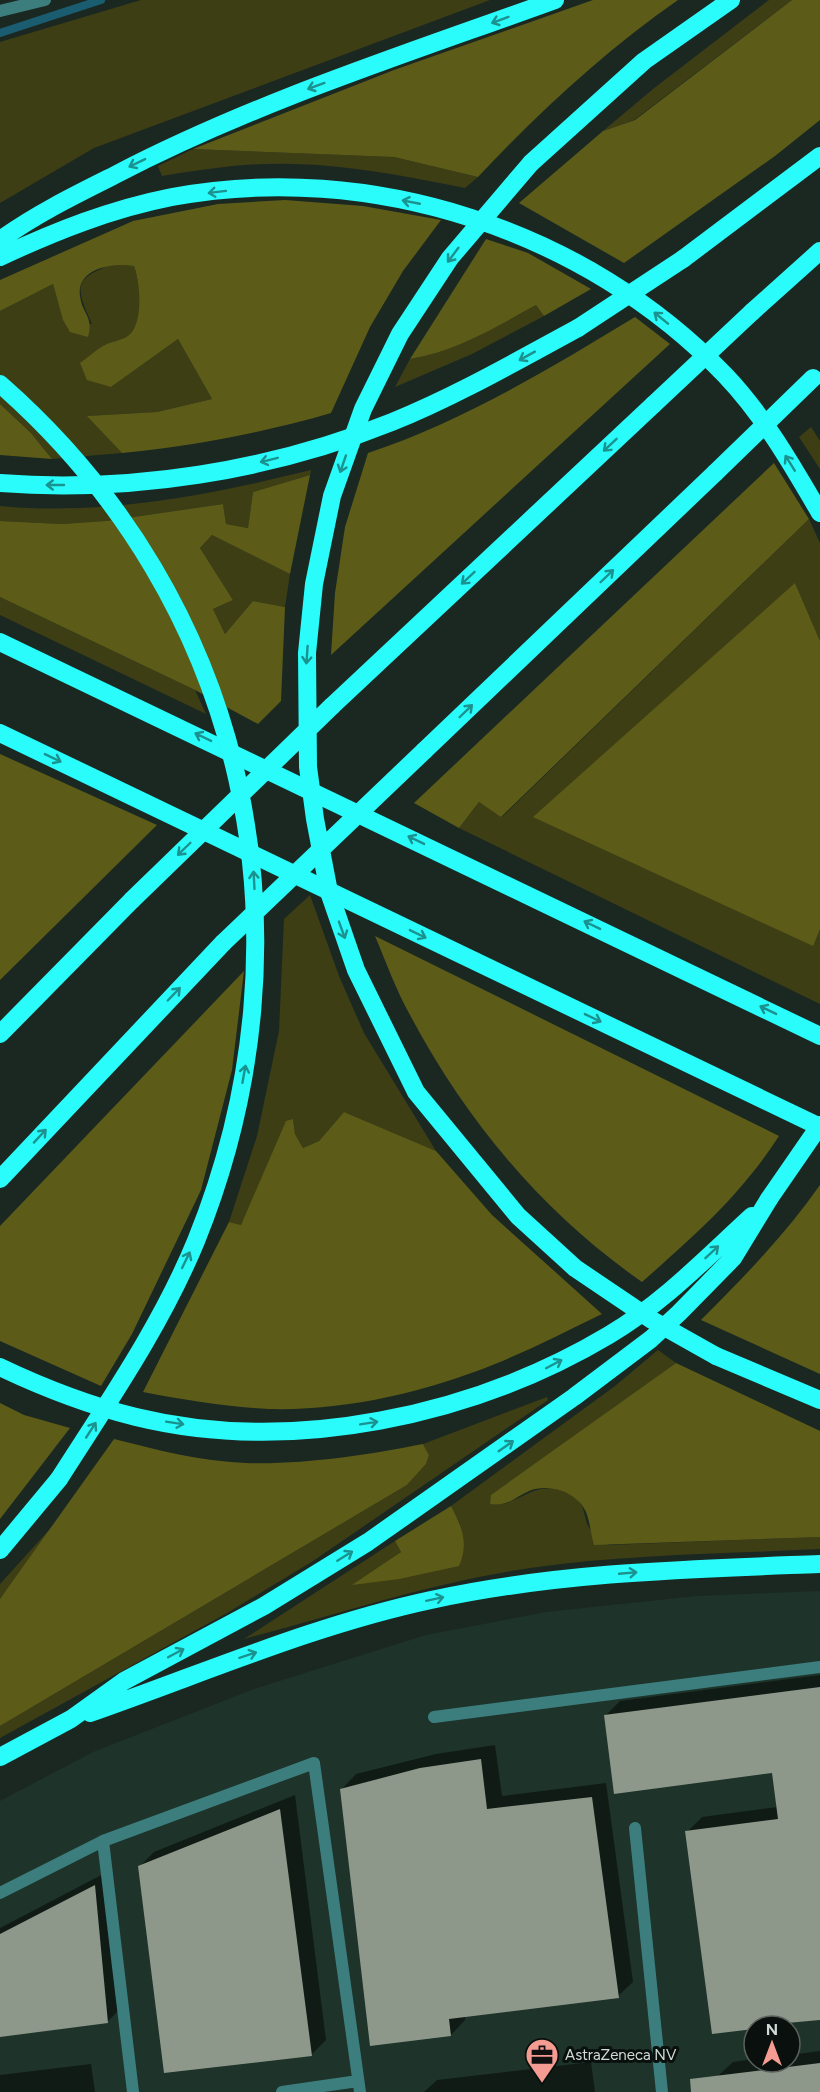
<svg xmlns="http://www.w3.org/2000/svg" width="820" height="2092" font-family="Figtree,sans-serif">
	<style>
		.built { fill: #1e332a; fill-rule: evenodd }
		.green { fill: #3e3e15 }
		.forest { fill: #5c5c18 }
		.shadow { fill: #0007 }
		.lines { fill: none; stroke-linecap: round; stroke-linejoin: round }
		.stream { stroke: #1b5d70; stroke-width: 8 }
		.building { fill: #8e988a }
		.lane { stroke: #3c7e7d; stroke-width: 12 }
		.street { stroke: #3c7e7d; stroke-width: 12 }
		.highway { stroke: #29fcfa; stroke-width: 18 }
		.highway-bridge { stroke: #29fcfa; stroke-width: 18 }
		.oneway { stroke: #1b928f }
		.labels { text-anchor: middle; dominant-baseline: central; stroke-width: 6; stroke-linejoin: round; paint-order: stroke }
		.poi-label { font-size: 15px; fill: #d1dad6; stroke: #0a100d; text-anchor: start }
	</style>
	<rect width="100%" height="100%" fill="#1b2822"/>
	<path class="built" d="M 820,1591 L 820,2092 L 0,2092 L 0,1801 L 93,1752 L 254,1689 L 426,1635 L 546,1612 L 697,1596 ZM 754,2026 L 790,2026 L 790,2062 L 754,2062 Z"/>
	<path class="green" d="M 141,0 L 490,0 L 94,148 L 0,203 L 0,42 Z
		M 769,0 L 792,0 L 634,120 L 603,131 L 653,89 Z
		M 193,149 L 394,157 L 478,177 L 465,188 C 408,177 352,165 293,164 C 250,162 205,169 162,176 L 158,166 Z
		M 116,263 L 134,266 C 140,283 145,319 130,334 C 124,340 113,342 104,345 L 111,387 L 178,339 L 212,399 L 157,412 L 88,416 L 122,453 L 52,459 L 31,433 L 0,404 L 0,311 L 53,284 L 63,319 L 92,324 C 74,285 74,278 116,263 Z
		M 536,305 L 544,316 L 472,354 L 395,387 L 410,359 C 457,351 495,327 536,305 Z
		M 811,427 L 820,441 L 820,469 L 799,437 Z
		M 311,470 L 310,475 L 253,492 L 248,528 L 226,524 L 223,504 L 106,521 L 62,524 L 0,521 L 0,506 C 104,516 210,495 311,470 Z
		M 809,519 L 820,543 L 820,641 L 795,583 L 812,946 L 820,929 L 820,1004 L 459,828 L 479,802 L 502,817 Z
		M 212,535 L 290,574 L 285,607 L 253,601 L 225,634 L 213,609 L 233,600 L 200,548 Z
		M 0,597 L 195,690 L 206,714 L 0,615 Z
		M 310,895 L 339,976 L 364,1033 L 436,1151 L 344,1112 L 319,1141 L 303,1148 L 295,1134 L 293,1119 L 241,1225 L 229,1222 L 257,1136 L 279,1031 L 284,919 Z
		M 658,1350 L 676,1363 L 492,1495 L 490,1504 C 520,1509 536,1472 574,1497 C 586,1504 583,1519 590,1529 C 594,1535 603,1540 608,1545 L 820,1537 L 820,1549 C 724,1554 626,1554 530,1568 C 433,1582 338,1614 244,1639 L 395,1541 L 401,1552 L 354,1585 L 460,1524 L 451,1506 L 615,1386 Z
		M 547,1397 L 548,1400 L 313,1561 L 227,1613 L 0,1738 L 0,1726 L 407,1485 L 426,1464 L 429,1455 L 423,1444 Z
		M 59,1519 L 9,1588 L 0,1599 L 0,1584 Z"/>
	<path class="forest" d="M 593,0 L 678,0 C 605,51 539,112 478,177 L 394,157 L 193,149 L 394,70 Z
		M 792,0 L 820,0 L 820,120 L 775,156 L 624,263 L 519,203 L 603,131 L 635,120 Z
		M 285,200 L 363,206 L 441,220 L 403,271 L 370,327 L 331,413 C 262,433 193,446 122,453 L 87,416 L 157,412 L 212,399 L 178,339 L 111,387 L 87,380 L 80,363 C 87,358 95,351 103,346 C 111,341 122,341 129,335 C 144,322 140,282 134,266 C 114,262 76,268 80,296 C 82,314 94,316 88,337 L 70,332 L 63,320 L 53,284 L 0,311 L 0,280 L 133,221 L 218,204 Z
		M 486,239 L 528,253 L 591,289 L 544,316 L 536,305 C 494,328 457,351 410,359 Z
		M 635,317 L 670,344 L 331,655 L 335,593 L 345,527 L 368,453 C 464,421 549,369 635,317 Z
		M 0,404 L 31,433 L 52,459 L 0,455 Z
		M 774,463 L 809,519 L 501,817 L 479,802 L 459,828 L 414,803 Z
		M 310,475 L 290,574 L 212,535 L 200,548 L 233,600 L 213,609 L 225,634 L 253,601 L 285,607 L 281,701 L 258,724 L 195,690 L 0,597 L 0,521 L 62,524 L 106,521 L 223,504 L 226,524 L 248,528 L 253,492 Z
		M 795,583 L 820,641 L 820,929 L 813,946 L 533,817 Z
		M 0,754 L 157,825 L 0,980 Z
		M 375,936 L 779,1136 C 740,1196 695,1235 642,1282 C 543,1213 467,1122 410,1015 C 396,990 386,962 375,936 Z
		M 244,971 L 232,1070 L 201,1190 L 132,1334 L 101,1386 L 0,1341 L 0,1226 Z
		M 344,1112 L 436,1151 L 492,1215 L 602,1314 C 567,1331 532,1349 495,1364 C 426,1392 345,1411 269,1409 C 227,1407 185,1400 143,1392 L 229,1222 L 241,1225 L 286,1121 L 293,1119 L 295,1134 L 303,1148 L 319,1141 Z
		M 820,1185 L 820,1374 L 701,1320 C 744,1277 785,1235 820,1185 Z
		M 676,1363 L 820,1431 L 820,1537 L 594,1545 C 591,1535 590,1522 586,1512 C 577,1492 549,1483 529,1491 C 514,1498 507,1507 490,1504 L 491,1495 Z
		M 0,1403 L 24,1415 L 70,1428 L 0,1519 Z
		M 114,1439 C 157,1450 200,1461 245,1463 C 301,1465 368,1455 423,1444 L 429,1455 L 426,1464 L 407,1485 L 0,1726 L 0,1599 Z
		M 451,1506 C 462,1527 469,1543 459,1566 L 399,1579 L 352,1585 L 401,1552 L 395,1541 Z"/>
	<path class="shadow" d="M 820,1675 L 820,2019 L 754,2026 L 687,1832 L 702,1817 L 778,1807 L 773,1772 L 606,1715 L 620,1701 Z
		M 495,1745 L 502,1796 L 606,1783 L 633,1982 L 618,1996 L 465,2016 L 465,2020 L 451,2035 L 342,1789 L 356,1774 L 436,1754 Z
		M 295,1795 L 326,2040 L 311,2055 L 140,1866 L 154,1852 Z
		M 109,1871 L 122,2007 L 107,2022 L 0,2036 L 0,1928 Z
		M 820,2051 L 820,2092 L 720,2092 L 718,2076 L 733,2062 L 754,2059 L 754,2062 L 790,2062 L 790,2055 Z
		M 591,2062 L 595,2092 L 424,2092 L 437,2080 Z
		M 91,2064 L 95,2092 L 0,2092 L 0,2075 Z"/>
	<g class="lines">
		<path class="stream" d="M 0,33 L 101,0"/>
	</g>
	<path class="building" d="M 820,1687 L 820,2020 L 754,2026 L 754,2029 L 712,2034 L 685,1831 L 778,1819 L 772,1773 L 614,1794 L 604,1715 Z
		M 481,1759 L 487,1809 L 592,1797 L 619,1998 L 449,2019 L 451,2036 L 370,2046 L 340,1789 L 420,1768 Z
		M 280,1809 L 312,2056 L 164,2073 L 138,1866 Z
		M 95,1885 L 108,2023 L 0,2037 L 0,1934 Z
		M 820,2063 L 820,2092 L 691,2092 L 690,2079 Z"/>
	<g class="lines">
		<path class="lane" d="M 434,1717 L 820,1667
			M 635,1828 L 662,2092
			M 0,1893 L 103,1841
			M 133,2092 L 103,1841 L 314,1763 L 360,2092
			M 282,2092 L 358,2081"/>
		<path class="street" d="M 0,11 L 45,0"/>
		<path class="highway" d="M 531,163 L 644,61 L 731,0
			M 0,240 C 36,214 75,195 115,175 C 255,102 406,54 555,0
			M 0,257 C 56,231 111,209 172,197 C 370,160 586,230 725,375 C 764,416 792,465 820,513
			M 683,259 L 820,156
			M 752,312 L 820,251
			M 0,483 C 131,493 270,471 392,422 C 456,396 517,361 578,328
			M 0,642 L 820,1036
			M 332,706 L 653,405
			M 0,733 L 820,1127
			M 424,751 L 715,473
			M 0,1034 L 132,900
			M 0,1179 L 223,943
			M 716,1356 L 820,1400
			M 0,1367 C 44,1388 88,1405 136,1417 C 292,1455 473,1416 609,1335 C 663,1303 706,1258 752,1216
			M 0,1550 L 59,1479
			M 90,1713 C 202,1674 314,1625 431,1600 C 559,1572 690,1569 820,1564
			M 0,1757 L 71,1719 L 124,1681 L 264,1606 L 368,1542 L 574,1397 L 651,1339 L 679,1313 L 733,1258 L 769,1199"/>
		<path class="highway-bridge" d="M 531,163 L 450,258 L 400,334 L 363,409 L 332,496 L 314,584 L 307,653 L 308,767 L 315,819 L 329,892 L 356,970 L 416,1092 L 518,1216 L 575,1268 L 652,1320 L 716,1356
			M 578,328 L 683,259
			M 0,384 C 249,602 319,937 196,1241 C 161,1326 108,1402 59,1479
			M 653,405 L 752,312
			M 715,473 L 813,378
			M 132,900 L 332,706
			M 223,943 L 424,751
			M 769,1199 L 820,1125"/>
	</g>
	<defs><path id="oneway-shaft" d="M-6 0H5M1.5-3L5.5 0L1.5 3" fill="none" stroke-width="1.6" stroke-linecap="round" stroke-linejoin="round" transform="scale(1.5)"/></defs>
	<g class="oneway">
		<use href="#oneway-shaft" transform="translate(500 20) rotate(160)"/>
		<use href="#oneway-shaft" transform="translate(316 86) rotate(160)"/>
		<use href="#oneway-shaft" transform="translate(137 163) rotate(154)"/>
		<use href="#oneway-shaft" transform="translate(217 192) rotate(173)"/>
		<use href="#oneway-shaft" transform="translate(411 202) rotate(-169)"/>
		<use href="#oneway-shaft" transform="translate(453 255) rotate(127)"/>
		<use href="#oneway-shaft" transform="translate(661 318) rotate(-141)"/>
		<use href="#oneway-shaft" transform="translate(527 356) rotate(151)"/>
		<use href="#oneway-shaft" transform="translate(610 445) rotate(137)"/>
		<use href="#oneway-shaft" transform="translate(269 460) rotate(166)"/>
		<use href="#oneway-shaft" transform="translate(790 463) rotate(-122)"/>
		<use href="#oneway-shaft" transform="translate(343 464) rotate(109)"/>
		<use href="#oneway-shaft" transform="translate(55 485) rotate(180)"/>
		<use href="#oneway-shaft" transform="translate(607 576) rotate(-44)"/>
		<use href="#oneway-shaft" transform="translate(468 578) rotate(137)"/>
		<use href="#oneway-shaft" transform="translate(307 655) rotate(94)"/>
		<use href="#oneway-shaft" transform="translate(466 711) rotate(-44)"/>
		<use href="#oneway-shaft" transform="translate(203 737) rotate(-154)"/>
		<use href="#oneway-shaft" transform="translate(53 758) rotate(26)"/>
		<use href="#oneway-shaft" transform="translate(416 840) rotate(-154)"/>
		<use href="#oneway-shaft" transform="translate(184 849) rotate(136)"/>
		<use href="#oneway-shaft" transform="translate(254 880) rotate(-93)"/>
		<use href="#oneway-shaft" transform="translate(592 925) rotate(-154)"/>
		<use href="#oneway-shaft" transform="translate(342 930) rotate(70)"/>
		<use href="#oneway-shaft" transform="translate(418 934) rotate(26)"/>
		<use href="#oneway-shaft" transform="translate(174 994) rotate(-46)"/>
		<use href="#oneway-shaft" transform="translate(768 1010) rotate(-154)"/>
		<use href="#oneway-shaft" transform="translate(593 1018) rotate(26)"/>
		<use href="#oneway-shaft" transform="translate(244 1074) rotate(-80)"/>
		<use href="#oneway-shaft" transform="translate(40 1136) rotate(-47)"/>
		<use href="#oneway-shaft" transform="translate(712 1252) rotate(-43)"/>
		<use href="#oneway-shaft" transform="translate(186 1260) rotate(-64)"/>
		<use href="#oneway-shaft" transform="translate(554 1364) rotate(-28)"/>
		<use href="#oneway-shaft" transform="translate(175 1423) rotate(9)"/>
		<use href="#oneway-shaft" transform="translate(369 1423) rotate(-9)"/>
		<use href="#oneway-shaft" transform="translate(91 1430) rotate(-57)"/>
		<use href="#oneway-shaft" transform="translate(506 1446) rotate(-35)"/>
		<use href="#oneway-shaft" transform="translate(345 1556) rotate(-32)"/>
		<use href="#oneway-shaft" transform="translate(628 1573) rotate(-5)"/>
		<use href="#oneway-shaft" transform="translate(435 1599) rotate(-12)"/>
		<use href="#oneway-shaft" transform="translate(176 1653) rotate(-28)"/>
		<use href="#oneway-shaft" transform="translate(248 1655) rotate(-18)"/>
	</g>
	<defs>
		<g id="office-pin" transform="scale(1.725)"><path d="M0 17L-7.5 6A9.5 9.5 0 1 1 7.5 6Z" fill="#f59c92" stroke="#0a100d"/><path d="M-6-3h4V-5.5h4V-3h4V5H-6ZM-1-4.5V-3h2v-1.5ZM-6 0V1H6V0Z" fill="#111"/></g>
	</defs>
	<g fill-rule="evenodd">
		<use href="#office-pin" x="542" y="2055"/>
	</g>
	<g class="labels">
		<g class="poi-label">
			<text x="565" y="2055">AstraZeneca NV</text>
		</g>
	</g>
	<g transform="translate(772 2044)"><circle r="28" fill="#0a100d" stroke="#5a615d" stroke-width="1.5"/>
	<path d="M0-4.5L10 22L0 15L-10 22Z" fill="#f59c92"/>
	<text y="-9" font-size="16" font-weight="bold" text-anchor="middle" fill="#d1dad6">N</text>
	</g>
</svg>
